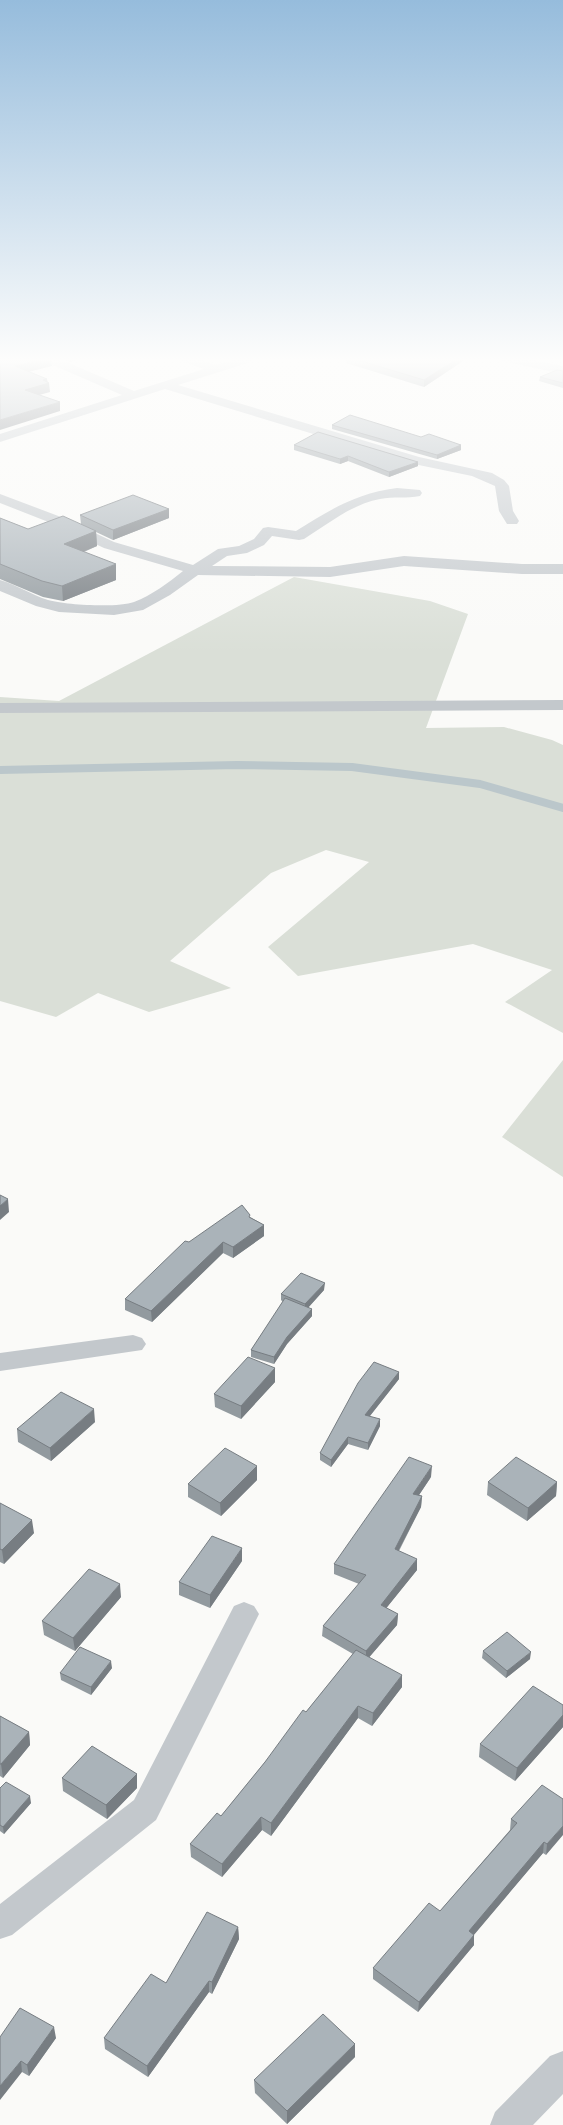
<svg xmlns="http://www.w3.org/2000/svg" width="563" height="2125" font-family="'DejaVu Sans',sans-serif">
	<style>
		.green { fill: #dadfd7 }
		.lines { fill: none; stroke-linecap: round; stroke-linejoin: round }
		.stream { stroke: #bbc7cb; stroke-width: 8 }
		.minor { fill: #c3c8cc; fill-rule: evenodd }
		.wall { fill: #929a9f }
		.shaded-wall { fill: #777d82 }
		.building { fill: #aab3b9; stroke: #777d82 }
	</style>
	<rect width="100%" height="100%" fill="#fafaf8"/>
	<path class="green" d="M 294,577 L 430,601 L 468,614 L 426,728 L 504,727 L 552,740 L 563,745 L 563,1033 L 505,1002 L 552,970 L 473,944 L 298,976 L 268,947 L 369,862 L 326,850 L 271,873 L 170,961 L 231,988 L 149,1012 L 98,993 L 56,1017 L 0,1001 L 0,697 L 59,701 Z
		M 563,1060 L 563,1177 L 502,1137 Z"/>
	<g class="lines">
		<path class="stream" d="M 0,770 L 237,765 L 352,767 L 480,784 L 563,808"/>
		<path class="minor" d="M 39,357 L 55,357 L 134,391 L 204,369 L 178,360 L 176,357 L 194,357 L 216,365 L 241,357 L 259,357 L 257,360 L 178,385 L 419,457 L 492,473 L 504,480 L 509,486 L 513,511 L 519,521 L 517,524 L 507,524 L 499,511 L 495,486 L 472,476 L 409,463 L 165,389 L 0,442 L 0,434 L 122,395 L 41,360 Z
			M 496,357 L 519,357 L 563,366 L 563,374 L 498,360 Z
			M 397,488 L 420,490 L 422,493 L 420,496 C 407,499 393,496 380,499 C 352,504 328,524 304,539 L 299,540 L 272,536 L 264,545 L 247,553 L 227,556 L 212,566 L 330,567 L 404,556 L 522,564 L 563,564 L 563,574 L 522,574 L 404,566 L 330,577 L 198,575 L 170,595 L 143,610 L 114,615 L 59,612 L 36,606 L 0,591 L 0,580 C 17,585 32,595 48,600 C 65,605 118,608 134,602 C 152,595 168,583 183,571 L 104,548 L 51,523 L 0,503 L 0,494 L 61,517 L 114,542 L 193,565 L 218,549 L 239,546 L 254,539 L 263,528 L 268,527 L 296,531 C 330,510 356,493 397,488 Z
			M 563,700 L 563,710 L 0,713 L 0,703 Z
			M 133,1335 L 142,1338 L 146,1344 L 142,1350 L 0,1371 L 0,1353 Z
			M 244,1602 L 254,1606 L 259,1614 L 156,1820 L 12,1935 L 0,1939 L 0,1904 L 134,1800 L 234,1606 Z
			M 563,2051 L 563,2094 L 533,2125 L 490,2125 L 495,2112 L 550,2056 Z"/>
	</g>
	<path class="wall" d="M 59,357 L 89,357 L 70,362 Z
		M 346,357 L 464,357 L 463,361 L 424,387 L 346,363 Z
		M 563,371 L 563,388 L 539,381 L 540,377 Z
		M 332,425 L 421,437 L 461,445 L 461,450 L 437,459 L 332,429 Z
		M 294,445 L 418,466 L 389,477 L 348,461 L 340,464 L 294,450 Z
		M 169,509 L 169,518 L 113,540 L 96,532 L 97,546 L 84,552 L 116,580 L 63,601 L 43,597 L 0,579 L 0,518 L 28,529 L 81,524 L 80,515 Z
		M 250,1217 L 264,1225 L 264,1236 L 233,1258 L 223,1253 L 152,1322 L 125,1310 L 125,1299 L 189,1242 Z
		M 324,1290 L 308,1308 L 312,1309 L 312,1316 L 287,1344 L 274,1364 L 251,1357 L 251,1350 L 283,1302 L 281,1300 L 281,1294 Z
		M 275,1368 L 275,1382 L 241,1419 L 215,1407 L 214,1394 Z
		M 399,1372 L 399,1379 L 370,1416 L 380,1426 L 368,1450 L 348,1444 L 331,1467 L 320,1460 L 320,1453 Z
		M 95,1422 L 51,1461 L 18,1442 L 17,1429 Z
		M 431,1477 L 419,1495 L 422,1496 L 421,1507 L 399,1551 L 417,1570 L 386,1608 L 398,1614 L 397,1625 L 369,1657 L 402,1687 L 372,1726 L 358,1718 L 271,1836 L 262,1830 L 222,1877 L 191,1857 L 190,1844 L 221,1816 L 306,1712 L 353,1654 L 322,1636 L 323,1626 L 359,1584 L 334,1574 L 334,1564 Z
		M 257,1480 L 221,1516 L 188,1497 L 188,1484 Z
		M 488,1482 L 557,1482 L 556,1496 L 527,1521 L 487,1495 Z
		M 0,1503 L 34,1533 L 4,1564 L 0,1562 Z
		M 242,1561 L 210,1608 L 179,1595 L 179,1582 Z
		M 121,1597 L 75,1651 L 44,1635 L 42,1621 Z
		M 483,1651 L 530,1659 L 506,1678 L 482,1658 Z
		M 112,1668 L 91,1695 L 61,1680 L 60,1673 Z
		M 563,1705 L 563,1727 L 515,1781 L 479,1757 L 480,1744 Z
		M 0,1716 L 29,1732 L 30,1745 L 3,1778 L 0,1776 Z
		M 62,1778 L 137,1788 L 107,1819 L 63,1791 Z
		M 0,1788 L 31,1803 L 4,1834 L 0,1831 Z
		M 563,1799 L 546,1855 L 543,1853 L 474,1934 L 474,1945 L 418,2012 L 373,1979 L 373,1968 L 440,1911 L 510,1830 L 511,1819 Z
		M 238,1927 L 239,1939 L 212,1994 L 209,1992 L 148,2077 L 105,2049 L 104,2038 L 166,1983 Z
		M 0,2037 L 56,2038 L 29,2076 L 22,2072 Z
		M 355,2057 L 287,2124 L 255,2093 L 254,2080 Z"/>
	<path class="shaded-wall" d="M 51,357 L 52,366 L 16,375 L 15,366 Z
		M 69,357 L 89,357 L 70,362 Z
		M 460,357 L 464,357 L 463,361 L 424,387 L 424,380 Z
		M 47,379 L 48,383 L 49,383 L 50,392 L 25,399 L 25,390 L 43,380 Z
		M 60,402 L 60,411 L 0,430 L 0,420 Z
		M 461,445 L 461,450 L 437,459 L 437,455 Z
		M 348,456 L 348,461 L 340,464 L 340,459 Z
		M 418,462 L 418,466 L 389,477 L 389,472 Z
		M 169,509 L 169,518 L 113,540 L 113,530 Z
		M 96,531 L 97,546 L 65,559 L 64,544 Z
		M 116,564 L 116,580 L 63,601 L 62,586 Z
		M 8,1199 L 9,1212 L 0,1220 L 0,1206 Z
		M 264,1225 L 264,1236 L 233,1258 L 233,1247 Z
		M 223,1242 L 223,1253 L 152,1322 L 151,1311 Z
		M 325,1283 L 324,1290 L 305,1311 L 305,1304 Z
		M 312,1309 L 312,1316 L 287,1344 L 274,1364 L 274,1357 L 287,1337 Z
		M 275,1368 L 275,1382 L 241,1419 L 241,1406 Z
		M 399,1372 L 399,1379 L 365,1422 L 365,1415 Z
		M 94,1409 L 95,1422 L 51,1461 L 50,1448 Z
		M 380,1419 L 380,1426 L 368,1450 L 368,1443 Z
		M 348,1437 L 348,1444 L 331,1467 L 331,1460 Z
		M 257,1466 L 257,1480 L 221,1516 L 220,1503 Z
		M 432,1466 L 431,1477 L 413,1504 L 413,1494 Z
		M 557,1482 L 556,1496 L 527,1521 L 528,1508 Z
		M 422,1496 L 421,1507 L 394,1559 L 395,1549 Z
		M 32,1520 L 34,1533 L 4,1564 L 2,1550 Z
		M 242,1548 L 242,1561 L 210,1608 L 210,1595 Z
		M 417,1559 L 417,1570 L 380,1616 L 381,1605 Z
		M 120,1584 L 121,1597 L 75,1651 L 73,1638 Z
		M 398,1614 L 397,1625 L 366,1661 L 366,1651 Z
		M 531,1652 L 530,1659 L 506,1678 L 507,1671 Z
		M 111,1661 L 112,1668 L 91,1695 L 91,1687 Z
		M 402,1675 L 402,1687 L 372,1726 L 373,1713 Z
		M 358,1706 L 358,1718 L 271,1836 L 271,1823 Z
		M 563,1715 L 563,1727 L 515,1781 L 517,1768 Z
		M 29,1732 L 30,1745 L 3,1778 L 1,1764 Z
		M 137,1774 L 137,1788 L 107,1819 L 106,1805 Z
		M 30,1796 L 31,1803 L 4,1834 L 3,1827 Z
		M 261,1817 L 262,1830 L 222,1877 L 222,1864 Z
		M 563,1826 L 563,1835 L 546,1855 L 547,1844 Z
		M 544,1842 L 543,1853 L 468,1942 L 469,1931 Z
		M 238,1927 L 239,1939 L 212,1994 L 212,1982 Z
		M 474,1935 L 474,1945 L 418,2012 L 419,2002 Z
		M 209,1981 L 209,1992 L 148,2077 L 147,2066 Z
		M 54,2027 L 56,2038 L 29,2076 L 27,2065 Z
		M 355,2044 L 355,2057 L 287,2124 L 287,2111 Z
		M 21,2061 L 22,2072 L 0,2100 L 0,2086 Z"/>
	<path class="building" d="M 0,357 L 51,357 L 15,366 L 47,379 L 43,380 L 49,383 L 25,390 L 60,402 L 0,420 Z
		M 348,357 L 460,357 L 424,380 Z
		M 557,370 L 563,371 L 563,383 L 540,377 Z
		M 350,415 L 421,437 L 429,434 L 461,445 L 437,455 L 332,425 Z
		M 318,432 L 418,462 L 389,472 L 348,456 L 340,459 L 294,445 Z
		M 133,495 L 169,509 L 113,530 L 80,515 Z
		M 63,516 L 96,531 L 64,544 L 116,564 L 62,586 L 42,581 L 0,564 L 0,518 L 28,529 Z
		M 0,1195 L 8,1199 L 0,1206 Z
		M 242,1205 L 250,1215 L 249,1217 L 264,1225 L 233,1247 L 223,1242 L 151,1311 L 125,1299 L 185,1241 L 189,1242 Z
		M 301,1273 L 325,1283 L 305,1304 L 281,1294 Z
		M 285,1298 L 312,1309 L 287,1337 L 274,1357 L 251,1350 Z
		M 248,1357 L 275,1368 L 241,1406 L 214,1394 Z
		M 374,1362 L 399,1372 L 365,1415 L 380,1419 L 368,1443 L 348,1437 L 331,1460 L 320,1453 L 358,1383 Z
		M 61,1392 L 94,1409 L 50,1448 L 17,1429 Z
		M 225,1448 L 257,1466 L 220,1503 L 188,1484 Z
		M 409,1457 L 432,1466 L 413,1494 L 422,1496 L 395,1549 L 417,1559 L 381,1605 L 398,1614 L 366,1651 L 323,1626 L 366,1575 L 334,1564 Z
		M 516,1457 L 557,1482 L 528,1508 L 488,1482 Z
		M 0,1503 L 32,1520 L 2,1550 L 0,1549 Z
		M 212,1536 L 242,1548 L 210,1595 L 179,1582 Z
		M 89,1569 L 120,1584 L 73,1638 L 42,1621 Z
		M 507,1632 L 531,1652 L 507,1671 L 483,1651 Z
		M 80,1647 L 111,1661 L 91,1687 L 60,1673 Z
		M 356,1650 L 402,1675 L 373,1713 L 358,1706 L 271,1823 L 261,1817 L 222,1864 L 190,1844 L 217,1813 L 221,1816 L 265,1762 L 303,1710 L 306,1712 Z
		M 533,1686 L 563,1705 L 563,1715 L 517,1768 L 480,1744 Z
		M 0,1716 L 29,1732 L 1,1764 L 0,1764 Z
		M 92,1746 L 137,1774 L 106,1805 L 62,1778 Z
		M 6,1782 L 30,1796 L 3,1827 L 0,1825 L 0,1788 Z
		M 542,1785 L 563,1799 L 563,1826 L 547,1844 L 544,1842 L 469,1931 L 474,1935 L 419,2002 L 373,1968 L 429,1903 L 440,1911 L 517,1823 L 511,1819 Z
		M 207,1912 L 238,1927 L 212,1982 L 209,1981 L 147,2066 L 104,2038 L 151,1974 L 166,1983 Z
		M 20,2008 L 54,2027 L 27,2065 L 21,2061 L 0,2086 L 0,2037 Z
		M 323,2014 L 355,2044 L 287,2111 L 254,2080 Z"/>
	<linearGradient id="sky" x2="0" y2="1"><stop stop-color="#96bcdc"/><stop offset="0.55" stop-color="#fdfdfc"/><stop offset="1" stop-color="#fdfdfc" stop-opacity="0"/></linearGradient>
	<rect width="563" height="654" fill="url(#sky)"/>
</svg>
